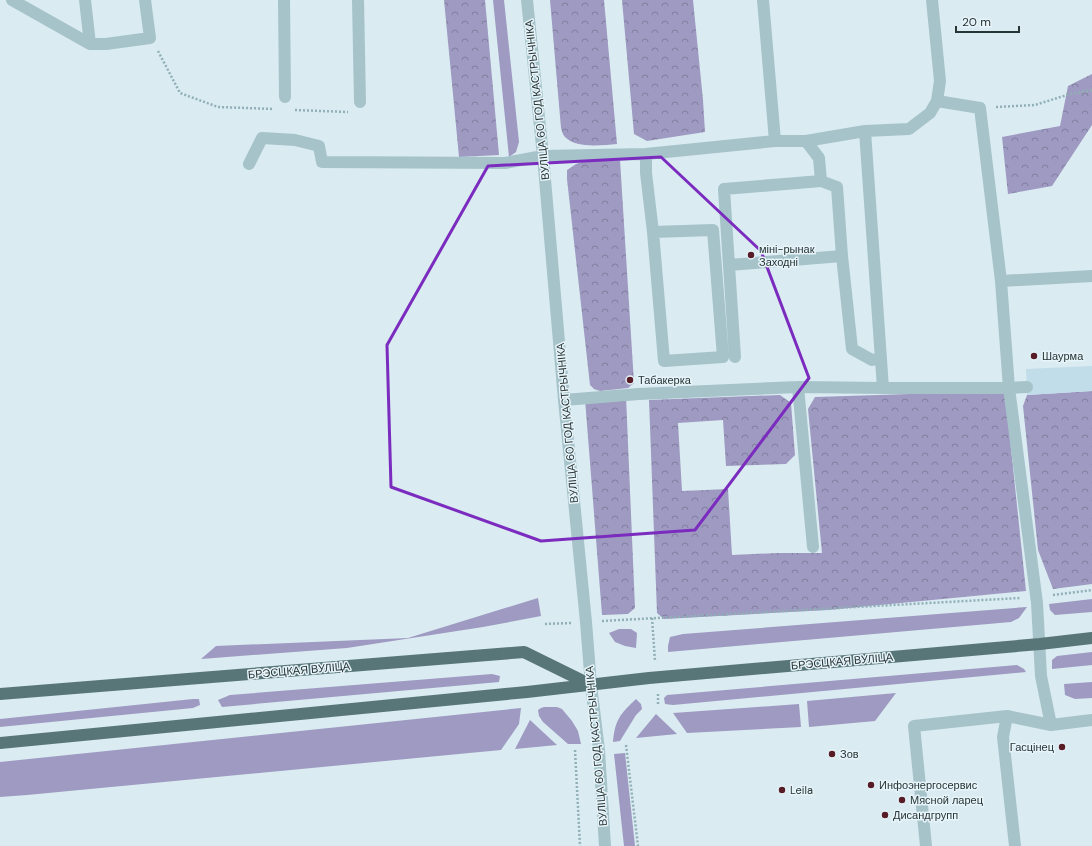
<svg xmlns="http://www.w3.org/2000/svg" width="1092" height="846" font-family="'DM Sans',sans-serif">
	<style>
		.grass { fill: #9e9ac1 }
		.forest { fill: url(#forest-crowns) }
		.plaza { fill: #c1ddea }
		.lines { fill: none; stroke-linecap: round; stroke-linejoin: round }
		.path { stroke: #90afb6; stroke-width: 2.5; stroke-dasharray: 2 2; stroke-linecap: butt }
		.minor { stroke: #a6c3ca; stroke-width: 12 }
		.major { stroke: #587678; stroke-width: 12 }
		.marked { fill: none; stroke: #7b2cbf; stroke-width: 3; stroke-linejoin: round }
		.poi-dot { fill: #581c27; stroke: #e7f4fa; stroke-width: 1.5 }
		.labels { text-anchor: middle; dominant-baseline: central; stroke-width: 3; stroke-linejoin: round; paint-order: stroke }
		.street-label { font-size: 11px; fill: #273536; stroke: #e7f4fa }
		.poi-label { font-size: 11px; fill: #273536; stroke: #e7f4fa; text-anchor: start }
	</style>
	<defs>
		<pattern id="forest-crowns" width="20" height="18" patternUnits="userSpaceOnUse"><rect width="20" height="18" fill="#9e9ac1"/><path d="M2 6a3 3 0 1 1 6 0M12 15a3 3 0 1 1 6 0" fill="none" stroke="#817e9e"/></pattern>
	</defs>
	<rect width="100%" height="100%" fill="#daebf2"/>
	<path class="grass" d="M 493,0 L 504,0 L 519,142 L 516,152 L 509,157 Z
		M 538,598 L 541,616 L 483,627 L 347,648 L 201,659 L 216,646 L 408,638 Z
		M 1092,599 L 1092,612 L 1055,615 L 1050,610 L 1049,604 Z
		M 1027,607 L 1019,618 L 1011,622 L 668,652 L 668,646 L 670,637 L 683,634 Z
		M 619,629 L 631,629 L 637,633 L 636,648 L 625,646 L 615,642 L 609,633 Z
		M 1092,652 L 1092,665 L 1052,669 L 1052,660 L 1057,656 Z
		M 1017,665 L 1024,669 L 1026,672 L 673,705 L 665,704 L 664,698 L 667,695 Z
		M 492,674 L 500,676 L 499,682 L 222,707 L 218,700 L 230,695 Z
		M 1092,682 L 1092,698 L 1075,699 L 1065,695 L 1064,684 Z
		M 896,693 L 875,721 L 809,727 L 807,701 Z
		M 193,699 L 199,699 L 200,705 L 193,708 L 0,727 L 0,719 Z
		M 636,699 L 641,704 L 642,709 L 636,715 L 620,741 L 613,742 C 615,720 620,714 636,699 Z
		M 799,704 L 801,727 L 687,733 L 673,713 Z
		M 544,707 L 557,707 L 562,709 L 572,721 L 578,731 L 581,744 L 568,744 L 543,722 L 539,716 L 538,710 L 541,708 Z
		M 521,708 L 519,724 L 501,750 L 27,795 L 0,797 L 0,762 Z
		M 656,714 L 677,734 L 636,738 Z
		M 530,720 L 557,745 L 515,749 Z
		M 625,753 L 635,846 L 624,846 L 614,754 Z"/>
	<path class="forest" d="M 444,0 L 485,0 L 499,155 L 459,157 Z
		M 550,0 L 604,0 L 617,144 C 602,145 577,149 565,137 C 563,135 562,131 561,128 Z
		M 622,0 L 693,0 L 703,100 L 705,132 L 647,141 L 634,134 Z
		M 1092,74 L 1092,125 L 1052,186 L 1008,194 L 1002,137 L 1060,126 L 1068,86 Z
		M 620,160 L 634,383 L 628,388 L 600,391 L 594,389 L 590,385 L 567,179 L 567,170 L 576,164 L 585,161 Z
		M 1005,391 L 1026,591 L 828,610 L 664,619 L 657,613 L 649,400 L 780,395 L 791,403 L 795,455 L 786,464 L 726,466 L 723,420 L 678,423 L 682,491 L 728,489 L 732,555 L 777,553 L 822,553 L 808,409 L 815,397 Z
		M 1092,391 L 1092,584 L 1053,589 L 1038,550 L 1023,406 L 1027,395 Z
		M 626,396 L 635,608 L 628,614 L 602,615 L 585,399 Z"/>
	<path class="plaza" d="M 1092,366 L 1092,391 L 1027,395 L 1026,369 Z"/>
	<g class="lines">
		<path class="path" d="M 158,51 L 180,93 L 218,107 L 274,109
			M 996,107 L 1035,105 L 1070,94 L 1092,90
			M 295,110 L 348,112
			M 1053,595 L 1092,590
			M 652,618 L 655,661
			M 602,621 L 1020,598
			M 545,624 L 571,623
			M 658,694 L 658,704
			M 626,745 L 638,846
			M 575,750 L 580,846"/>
		<path class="minor" d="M 12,0 L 90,44 L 106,44 L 150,38 L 145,0
			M 85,0 L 90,44
			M 284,0 L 285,97
			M 358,0 L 360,102
			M 527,0 L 543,156 L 564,400 L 586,622 L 591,685 L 599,750 L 605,846
			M 763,0 L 775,141
			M 937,101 L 980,108 L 1001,281 L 1009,388 L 1037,603 L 1041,676 L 1051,725 L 1092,720
			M 865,131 L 883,388
			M 646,154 L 646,173 L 653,232 L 664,361 L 723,357 L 713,230 L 653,232
			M 249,164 L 262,138 L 295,140 L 319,146 L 322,162 L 505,163 L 543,156 L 646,154 L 775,141 L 806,141 L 865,131 L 909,129 L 930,113 L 937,101 L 940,81 L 932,0
			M 821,181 L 837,187 L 842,256 L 852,349 L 872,360 L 881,358
			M 729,265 L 842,256
			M 1001,281 L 1092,276
			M 735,357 L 724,189 L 821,181 L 819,158 L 806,141
			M 798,387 L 813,547
			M 564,400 L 639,394 L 798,387 L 883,388 L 1009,388 L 1027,387
			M 1007,716 L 1003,737 L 1015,846
			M 926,846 L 914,726 L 1007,716 L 1051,725"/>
		<path class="major" d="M 0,694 L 524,652 L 591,685
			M 0,743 L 527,692 L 649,678 L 1040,644 L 1092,638"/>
	</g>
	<path class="marked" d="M 661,157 L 761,251 L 809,378 L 695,530 L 541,541 L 391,487 L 387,345 L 488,166 Z"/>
	<g class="poi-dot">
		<circle cx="751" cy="255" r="4"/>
		<circle cx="1034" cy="356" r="4"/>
		<circle cx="630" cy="380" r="4"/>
		<circle cx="1062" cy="747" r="4"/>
		<circle cx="832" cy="754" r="4"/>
		<circle cx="871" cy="785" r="4"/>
		<circle cx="782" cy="790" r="4"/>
		<circle cx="902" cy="800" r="4"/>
		<circle cx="885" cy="815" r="4"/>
	</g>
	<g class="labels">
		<g class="street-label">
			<text transform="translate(537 100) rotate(-96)">ВУЛІЦА 60 ГОД КАСТРЫЧНІКА</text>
			<text transform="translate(567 423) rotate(-95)">ВУЛІЦА 60 ГОД КАСТРЫЧНІКА</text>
			<text transform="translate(842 661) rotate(-5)">БРЭСЦКАЯ ВУЛІЦА</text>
			<text transform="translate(299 670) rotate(-5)">БРЭСЦКАЯ ВУЛІЦА</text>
			<text transform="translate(596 746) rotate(-95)">ВУЛІЦА 60 ГОД КАСТРЫЧНІКА</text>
		</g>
		<g class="poi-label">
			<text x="759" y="249">міні-рынак<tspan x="759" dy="13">Заходні</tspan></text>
			<text x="1042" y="356">Шаурма</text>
			<text x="638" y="380">Табакерка</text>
			<text x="1054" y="747" text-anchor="end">Гасцінец</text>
			<text x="840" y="754">Зов</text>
			<text x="879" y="785">Инфоэнергосервис</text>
			<text x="790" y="790">Leila</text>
			<text x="910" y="800">Мясной ларец</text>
			<text x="893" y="815">Дисандгрупп</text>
		</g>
	</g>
	<path d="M956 26v6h63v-6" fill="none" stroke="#273536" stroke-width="2"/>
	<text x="962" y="26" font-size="12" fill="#273536" stroke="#e7f4fa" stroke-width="3" paint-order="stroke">20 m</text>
</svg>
